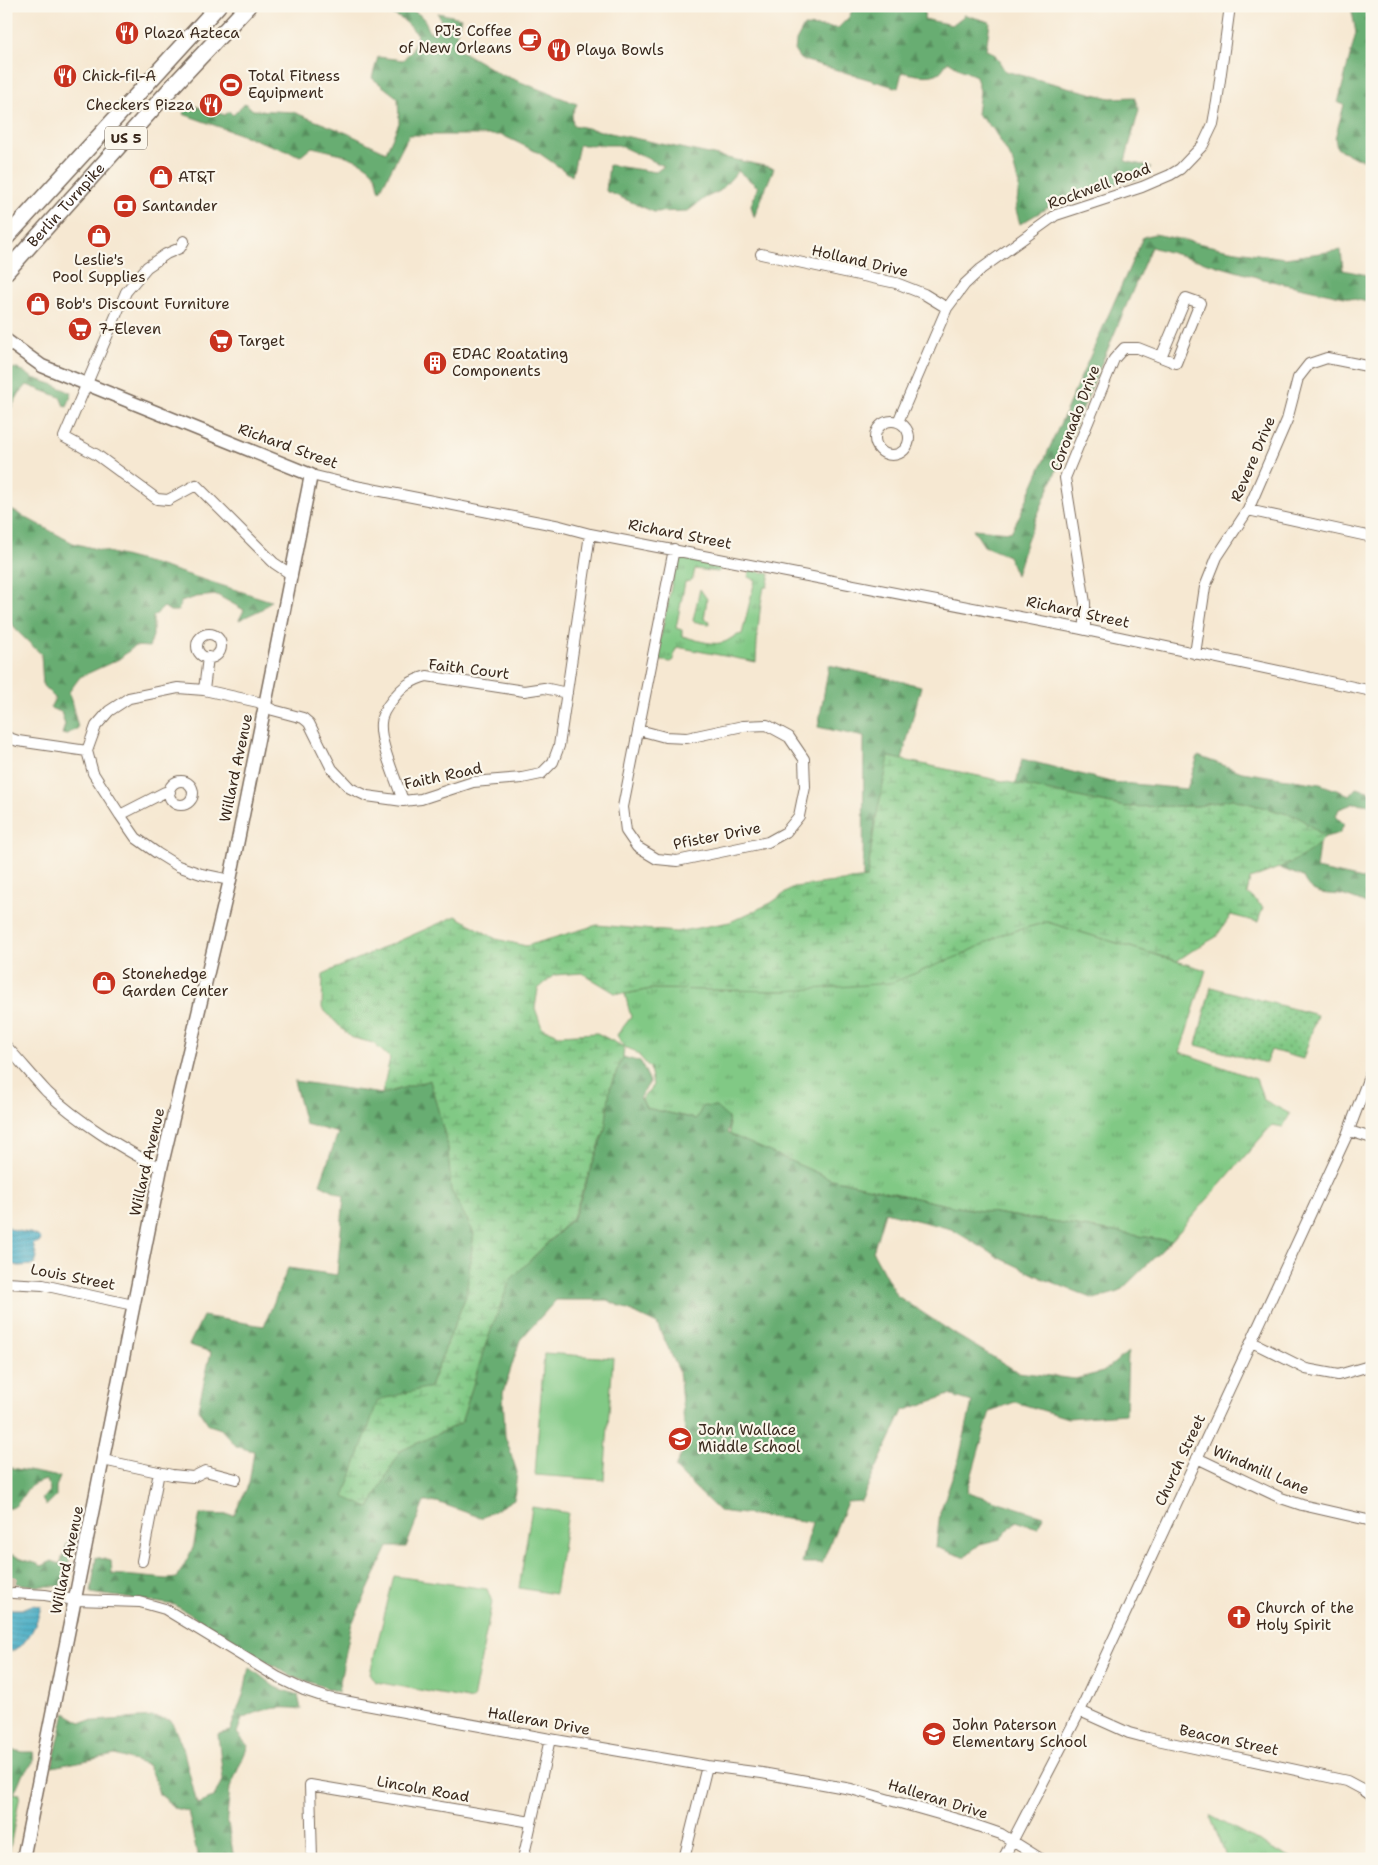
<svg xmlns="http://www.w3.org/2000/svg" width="1378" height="1865" font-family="'Shantell Sans',sans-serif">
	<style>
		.grass { fill: url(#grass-tufts); stroke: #5e7a52 }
		.forest { fill: url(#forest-firs); stroke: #526c48 }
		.wetland { fill: url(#wetland-marsh); stroke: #5e7a52 }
		.garden { fill: url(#garden-dots); stroke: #5e7a52 }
		.pitch { fill: #81c985; stroke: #5e7a52 }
		.water { fill: url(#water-rules); stroke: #406b72 }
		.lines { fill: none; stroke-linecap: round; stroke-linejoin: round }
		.minor-tunnel { stroke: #d1c2ae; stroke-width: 10; stroke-dasharray: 10 5; stroke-linecap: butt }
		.minor-casing { stroke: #7c6c5d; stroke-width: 12 }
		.major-casing { stroke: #7c6c5d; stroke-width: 15 }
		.highway-casing { stroke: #7c6c5d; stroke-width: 18 }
		.minor { stroke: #fff; stroke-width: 10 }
		.major { stroke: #fff; stroke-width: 12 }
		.highway { stroke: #fff; stroke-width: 15 }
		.labels { text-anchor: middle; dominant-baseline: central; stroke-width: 4.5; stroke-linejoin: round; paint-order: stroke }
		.shield { fill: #fbf7ec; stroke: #75685c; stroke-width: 1 }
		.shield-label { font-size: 14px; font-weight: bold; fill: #3b2a1e }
		.poi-label { font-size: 15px; fill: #3b2a1e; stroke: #fbf7ec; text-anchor: start }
		.street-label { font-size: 15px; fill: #3b2a1e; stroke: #fbf7ec }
	</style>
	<defs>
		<pattern id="grass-tufts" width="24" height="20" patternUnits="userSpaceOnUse" patternTransform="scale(1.25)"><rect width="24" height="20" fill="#81c985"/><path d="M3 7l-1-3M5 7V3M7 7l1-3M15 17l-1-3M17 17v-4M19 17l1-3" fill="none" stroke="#6ba36c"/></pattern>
		<pattern id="forest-firs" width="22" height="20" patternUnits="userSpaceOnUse" patternTransform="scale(1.25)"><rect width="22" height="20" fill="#68ad72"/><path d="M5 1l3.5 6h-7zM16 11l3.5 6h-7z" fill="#578d5d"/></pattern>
		<pattern id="wetland-marsh" width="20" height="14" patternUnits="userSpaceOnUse" patternTransform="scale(1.25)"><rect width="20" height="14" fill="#81c985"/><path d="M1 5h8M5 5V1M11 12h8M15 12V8" fill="none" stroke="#6ba36c"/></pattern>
		<pattern id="garden-dots" width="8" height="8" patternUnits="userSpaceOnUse" patternTransform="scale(1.25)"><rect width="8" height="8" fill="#81c985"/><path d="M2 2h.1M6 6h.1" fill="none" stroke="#6ba36c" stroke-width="1.8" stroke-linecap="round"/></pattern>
		<pattern id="water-rules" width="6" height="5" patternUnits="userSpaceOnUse" patternTransform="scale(1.25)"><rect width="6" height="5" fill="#45acc5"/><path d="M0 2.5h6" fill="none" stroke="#3b8c9f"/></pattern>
	</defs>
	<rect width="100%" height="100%" fill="#fbf7ec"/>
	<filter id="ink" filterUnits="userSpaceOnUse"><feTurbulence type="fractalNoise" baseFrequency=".02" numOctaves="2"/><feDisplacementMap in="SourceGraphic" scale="10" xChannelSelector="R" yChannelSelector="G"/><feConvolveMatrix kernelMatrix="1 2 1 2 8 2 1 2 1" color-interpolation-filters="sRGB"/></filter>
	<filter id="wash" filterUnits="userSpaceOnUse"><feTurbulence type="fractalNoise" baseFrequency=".0096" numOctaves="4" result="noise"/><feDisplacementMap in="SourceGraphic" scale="20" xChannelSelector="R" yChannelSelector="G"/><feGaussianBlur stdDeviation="1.12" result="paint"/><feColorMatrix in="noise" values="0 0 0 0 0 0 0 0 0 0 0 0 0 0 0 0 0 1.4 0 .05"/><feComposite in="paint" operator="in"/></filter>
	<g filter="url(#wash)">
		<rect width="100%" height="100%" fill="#f6e8d2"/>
		<path class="grass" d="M 685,557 L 720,564 L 721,569 L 718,572 L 695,569 L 693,578 L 690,581 L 685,582 L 676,628 L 682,630 L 682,636 C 694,639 709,645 721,643 C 730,641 731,636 742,634 L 755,580 L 748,577 L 750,570 L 770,574 L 767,587 L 764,587 C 759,611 757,638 756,662 L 677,647 L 674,653 L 674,660 L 671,662 L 656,660 L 676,563 Z
			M 700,589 L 707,599 L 704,619 L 710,621 L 709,624 L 694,622 L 693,620 Z
			M 1047,922 L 1206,970 L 1180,1052 L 1256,1079 L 1264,1100 L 1290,1114 L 1283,1127 L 1272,1125 L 1171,1241 L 951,1206 L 831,1179 L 730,1135 L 728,1118 L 696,1119 L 646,1108 L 642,1099 L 653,1085 L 650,1068 L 635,1051 L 624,1047 L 617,1035 L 631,1017 L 625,994 L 651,989 L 786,991 L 964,954 L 1003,934 Z
			M 6,1792 L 20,1794 L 8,1859 L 6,1859 Z
			M 1210,1816 L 1211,1816 L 1292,1859 L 1227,1859 Z"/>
		<path class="forest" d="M 363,6 C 381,6 414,3 425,21 C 427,24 428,29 429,32 L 436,32 L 443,27 L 438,13 L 461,18 L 453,46 L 500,74 L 577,104 L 572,114 L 573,125 L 774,168 L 754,217 L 751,205 L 758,187 L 738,171 L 720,191 L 705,198 L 688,211 L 654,212 L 606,191 L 609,165 L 656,172 L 664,166 L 618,145 L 579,145 L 572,176 L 539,153 L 502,135 L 409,135 L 380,191 C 378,187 378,180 376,176 C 367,158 329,151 312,147 L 301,156 L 183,114 L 188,104 L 225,115 L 229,111 L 233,115 L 245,103 L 253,110 L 293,112 L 347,133 L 386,152 L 399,123 L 398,98 L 372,78 L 378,57 L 403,60 L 412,50 L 417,35 C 402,13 388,13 363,6 Z
			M 854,6 L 925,6 L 924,19 L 952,25 L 965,15 L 990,22 L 986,50 L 994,53 L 1005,71 L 1110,98 L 1134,97 L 1139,110 L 1125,161 L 1151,167 L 1141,178 L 1095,188 L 1049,207 L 1020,224 L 1016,210 L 1019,185 L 1012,160 L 993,129 L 977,114 L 980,91 L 976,76 L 962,70 L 948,61 C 945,64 943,70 940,72 C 930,79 912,74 902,72 L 898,88 L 800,59 L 795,52 L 796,41 L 804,26 L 838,28 L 849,17 Z
			M 1351,6 L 1372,6 L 1372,161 L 1356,158 L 1337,148 L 1335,138 L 1344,105 L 1338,103 L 1356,33 Z
			M 1155,234 L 1230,250 L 1285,258 L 1341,250 L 1343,270 L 1372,276 L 1372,303 L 1267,280 L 1151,247 L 1027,540 L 1016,575 L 1008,556 L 984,546 L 973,529 L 1011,532 L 1018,519 L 1143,237 Z
			M 18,368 L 33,378 L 52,384 L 72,393 L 67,407 L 64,406 L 60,397 L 27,385 L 19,394 L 6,417 L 6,369 Z
			M 6,507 L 73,543 L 154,564 L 271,601 L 262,609 L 239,620 L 244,610 L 217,595 L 196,597 L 181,602 L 178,611 L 170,611 L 164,607 L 153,617 L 153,636 L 149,647 L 135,646 L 119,659 L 80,677 L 69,692 L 78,728 L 66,735 L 62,734 L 65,725 L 61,712 L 50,708 L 55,698 L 43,686 L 41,654 L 17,631 L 6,615 Z
			M 829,665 L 921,686 L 902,760 L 890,757 L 875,823 L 867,878 L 863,878 L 864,737 L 818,727 Z
			M 1198,756 L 1242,772 L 1320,784 L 1350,795 L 1356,788 L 1372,792 L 1372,805 L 1355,803 L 1339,809 L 1336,816 L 1344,824 L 1340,833 L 1325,837 L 1298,817 L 1232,799 L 1198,806 L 1125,807 L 1016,784 L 1022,759 L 1111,782 L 1187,789 Z
			M 1319,844 L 1316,869 L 1372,881 L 1372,906 C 1362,903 1351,897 1341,895 C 1324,893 1311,896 1303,877 L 1280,868 Z
			M 623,1057 L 641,1062 L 650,1082 L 640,1097 L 646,1108 L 696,1119 L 703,1106 L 716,1107 L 728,1118 L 729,1129 L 727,1133 L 831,1179 L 951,1206 L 1171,1241 L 1119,1292 L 1094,1299 L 1044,1279 L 1000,1258 L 951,1229 L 885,1212 L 873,1252 L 896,1295 L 958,1336 L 1018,1372 L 1075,1379 L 1103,1372 L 1128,1352 L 1126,1414 L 1068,1418 L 1015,1402 L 990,1411 L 967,1492 L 1043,1516 L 1038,1528 L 1016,1521 L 1000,1539 L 980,1544 L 964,1557 L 936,1547 L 940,1512 L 959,1459 L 972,1402 L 949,1395 L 903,1411 L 861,1501 L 847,1502 L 822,1563 L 802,1563 L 812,1522 L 719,1511 L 675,1468 L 686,1444 L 679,1371 L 657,1324 L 607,1300 L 556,1300 L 520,1340 L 503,1393 L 505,1436 L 517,1472 L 514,1499 L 482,1518 L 437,1502 L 424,1502 L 406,1547 L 388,1547 L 351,1626 L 338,1692 L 289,1675 L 175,1605 L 91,1593 L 96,1557 L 111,1561 L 112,1574 L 167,1579 L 177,1578 L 193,1548 L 200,1514 L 234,1515 L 249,1483 L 254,1451 L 237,1447 L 221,1429 L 209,1425 L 198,1408 L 211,1352 L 189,1345 L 203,1316 L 264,1326 L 288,1268 L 337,1275 L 344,1196 L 320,1184 L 338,1133 L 305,1124 L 294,1081 L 382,1094 L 430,1080 L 448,1147 L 451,1190 L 474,1233 L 466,1296 L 430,1387 L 369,1508 L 400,1451 L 461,1423 L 485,1346 L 510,1280 L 574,1217 L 605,1129 L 610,1087 Z
			M 6,1467 L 60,1477 L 56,1487 L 56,1496 L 46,1506 L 42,1499 L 50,1490 L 47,1480 C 42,1481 35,1483 31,1486 C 22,1492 19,1511 6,1508 Z
			M 68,1541 L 74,1544 L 65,1577 L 60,1586 L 35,1586 L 15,1583 L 16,1580 L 6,1579 L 6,1555 L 14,1555 C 22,1561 33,1561 42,1566 L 52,1561 L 60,1564 Z
			M 249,1667 L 275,1687 L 298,1695 L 301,1709 C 278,1706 264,1708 242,1719 L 237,1733 L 248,1746 L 230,1788 L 227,1817 L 234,1859 L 198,1859 L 188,1811 L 173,1808 L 167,1800 L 159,1794 L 155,1780 L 147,1765 L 115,1755 L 52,1767 L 65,1713 L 81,1722 L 153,1717 L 171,1720 L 183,1748 L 197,1804 L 213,1798 L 223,1780 L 218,1734 L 230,1731 L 244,1692 Z
			M 6,1749 L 23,1752 L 34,1752 L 33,1763 L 22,1775 L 13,1796 L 7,1859 Z"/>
		<path class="wetland" d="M 889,757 L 1125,807 L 1198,806 L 1232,799 L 1298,817 L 1325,837 C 1307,859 1276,869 1250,879 L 1247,893 L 1263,907 L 1258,922 L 1231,915 L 1216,937 L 1193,950 L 1177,961 L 1047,922 L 1003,934 L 964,954 L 891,983 L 786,991 L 651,989 L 625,994 L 615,993 L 582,973 L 554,975 L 538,989 L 535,1008 L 542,1028 L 559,1035 L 597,1033 L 624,1047 L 623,1057 L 610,1087 L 605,1129 L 573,1217 L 510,1280 L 485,1346 L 461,1423 L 400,1451 L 369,1508 L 344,1497 L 378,1400 L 430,1387 L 466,1296 L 474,1233 L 451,1190 L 448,1147 L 430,1080 L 382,1094 L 390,1058 L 373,1043 L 350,1037 L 322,1008 L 323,974 L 456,916 L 496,939 L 526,946 L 597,925 L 676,932 L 730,922 L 771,903 L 794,887 L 867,878 L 875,823 Z"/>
		<path class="garden" d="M 1211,987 L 1317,1015 L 1303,1059 L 1271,1050 L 1266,1063 L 1196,1045 Z"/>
		<path class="pitch" d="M 544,1353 L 613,1358 L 604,1480 L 535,1475 Z
			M 532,1507 L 568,1513 L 555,1594 L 519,1588 Z
			M 394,1576 L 487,1589 L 492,1602 L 473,1700 L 376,1682 L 370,1673 Z"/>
		<path class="water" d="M 6,1225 C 15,1235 33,1229 41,1239 L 40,1242 L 33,1244 L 37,1258 L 34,1265 L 19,1266 L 6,1263 Z
			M 32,1605 L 41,1606 C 37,1625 27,1648 6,1653 L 6,1609 L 22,1609 Z"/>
	</g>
	<g filter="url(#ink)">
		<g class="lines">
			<path class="minor-tunnel" d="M 6,1583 L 15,1585"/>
			<g class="minor-casing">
				<path id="minor" d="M 184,241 L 180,248 L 166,254 L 147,267 L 126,292 L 64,437 L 97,455 L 157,499 L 168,500 L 196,485 L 274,563 L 292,575
					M 761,254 L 896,283 L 924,294 L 947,308
					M875 438a17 17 0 1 1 34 0a17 17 0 1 1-34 0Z
					M 898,422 L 947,308 L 965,284 L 981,269 L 1056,215 L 1142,187 L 1170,175 L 1180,169 L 1203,145 L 1213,124 L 1217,102 L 1230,6
					M 311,475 L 361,487 L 560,526 L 590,534 L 1077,628 L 1372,691
					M 1248,510 L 1372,537
					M 1085,630 L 1085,603 L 1065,478 L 1114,359 L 1124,348 L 1138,348 L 1176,363 L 1200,303 L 1186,298 L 1161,357
					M197 646a12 12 0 1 1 24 0a12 12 0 1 1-24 0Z
					M 1195,654 L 1205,587 L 1217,557 L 1248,510 L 1287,420 L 1298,378 L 1309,364 L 1327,358 L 1372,367
					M 204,690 L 208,657
					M 639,730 L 665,737 L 687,738 L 743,726 L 767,725 L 789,737 L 804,759 L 805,787 L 799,816 L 786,832 L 768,842 L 677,861 L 657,859 L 637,847 L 626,831 L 623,807 L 674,549
					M 6,737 L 18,741 L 87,751
					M169 793a12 12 0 1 1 24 0a12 12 0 1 1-24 0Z
					M 403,801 C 397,781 379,743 381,723 C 381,715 388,705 393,699 C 403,686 412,680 427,676 L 524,691 L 544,688 L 567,693
					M 120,815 L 165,792 L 170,792
					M 230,880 L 201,874 L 178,866 L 157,853 L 136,838 L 120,815 L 93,773 L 87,751 L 96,726 L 109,711 L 129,698 L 178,688 L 204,690 L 258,702 L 273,710 L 303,718 L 309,723 L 332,769 L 350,788 L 367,796 L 403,801 L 421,799 L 473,782 L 522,778 L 541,774 L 553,762 L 559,746 L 590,534
					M 6,1046 C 20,1061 33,1077 47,1092 C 76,1120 125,1151 161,1168
					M 1349,1131 L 1372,1138
					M 6,1283 L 43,1285 L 133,1305
					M 1252,1342 L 1306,1369 L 1338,1375 L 1366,1367 L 1372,1367
					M 1197,1458 L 1281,1498 L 1302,1505 L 1372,1521
					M 103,1460 L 172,1475 L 193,1477 L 205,1471 L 236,1479
					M 142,1561 L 159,1472
					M 13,1593 L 45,1595 L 75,1600 L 140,1602 L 165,1609 L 277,1677 L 304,1690 L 328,1698 L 550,1739 L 707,1766 L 762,1773 L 851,1789 L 960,1820 L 1001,1834 L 1041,1859
					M 1080,1711 L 1129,1733 L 1148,1738 L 1347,1781 L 1362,1789 L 1372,1796
					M 312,1859 L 310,1785 L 531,1822
					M 523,1859 L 550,1739
					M 684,1859 L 707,1766
					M 1003,1859 L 1080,1711 L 1347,1135 L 1372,1069"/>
			</g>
			<g class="major-casing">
				<path id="major" d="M 6,340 L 42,366 L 311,475 L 230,880 L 161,1168 L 23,1859"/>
			</g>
			<g class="highway-casing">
				<g id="highway">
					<path d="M 6,238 L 218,6"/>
					<path id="s1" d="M 6,272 L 173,86 L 248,6"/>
				</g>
			</g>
			<use href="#minor" class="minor"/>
			<use href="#major" class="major"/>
			<use href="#highway" class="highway"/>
		</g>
	</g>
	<defs>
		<g id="restaurant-disc" transform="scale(1.25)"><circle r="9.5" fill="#c8321e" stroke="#fbf7ec"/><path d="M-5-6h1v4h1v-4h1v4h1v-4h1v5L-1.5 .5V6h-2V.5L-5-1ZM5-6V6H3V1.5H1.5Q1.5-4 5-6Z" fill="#fff"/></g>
		<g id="cafe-disc" transform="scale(1.25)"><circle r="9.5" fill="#c8321e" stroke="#fbf7ec"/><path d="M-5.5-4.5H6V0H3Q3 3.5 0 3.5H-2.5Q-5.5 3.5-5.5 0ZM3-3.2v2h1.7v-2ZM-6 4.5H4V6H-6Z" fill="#fff"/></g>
		<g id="stadium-disc" transform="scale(1.25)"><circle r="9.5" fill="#c8321e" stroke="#fbf7ec"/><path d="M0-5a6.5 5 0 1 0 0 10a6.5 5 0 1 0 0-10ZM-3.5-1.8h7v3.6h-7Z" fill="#fff"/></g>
		<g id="shop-disc" transform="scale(1.25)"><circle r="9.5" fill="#c8321e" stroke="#fbf7ec"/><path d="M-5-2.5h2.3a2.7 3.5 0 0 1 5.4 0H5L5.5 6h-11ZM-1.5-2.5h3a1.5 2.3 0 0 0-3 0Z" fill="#fff"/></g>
		<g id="bank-disc" transform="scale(1.25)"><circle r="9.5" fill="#c8321e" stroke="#fbf7ec"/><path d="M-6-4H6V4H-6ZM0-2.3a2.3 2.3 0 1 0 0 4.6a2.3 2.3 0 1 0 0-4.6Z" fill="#fff"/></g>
		<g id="supermarket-disc" transform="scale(1.25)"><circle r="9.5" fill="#c8321e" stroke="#fbf7ec"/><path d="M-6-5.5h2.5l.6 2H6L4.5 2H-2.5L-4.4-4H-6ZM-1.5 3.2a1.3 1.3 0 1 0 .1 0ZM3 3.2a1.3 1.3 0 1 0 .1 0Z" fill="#fff"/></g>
		<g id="building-disc" transform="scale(1.25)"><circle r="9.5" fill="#c8321e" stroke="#fbf7ec"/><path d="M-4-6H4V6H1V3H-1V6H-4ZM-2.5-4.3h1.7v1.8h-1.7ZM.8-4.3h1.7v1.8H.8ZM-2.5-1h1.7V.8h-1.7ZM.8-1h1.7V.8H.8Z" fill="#fff"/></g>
		<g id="school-disc" transform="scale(1.25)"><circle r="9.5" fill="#c8321e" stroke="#fbf7ec"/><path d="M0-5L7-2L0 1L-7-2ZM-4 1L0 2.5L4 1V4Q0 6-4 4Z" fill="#fff"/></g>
		<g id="church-disc" transform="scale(1.25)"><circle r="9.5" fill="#c8321e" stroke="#fbf7ec"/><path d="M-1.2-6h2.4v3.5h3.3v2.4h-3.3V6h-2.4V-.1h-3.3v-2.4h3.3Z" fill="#fff"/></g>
	</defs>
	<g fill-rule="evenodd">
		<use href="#restaurant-disc" x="127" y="33"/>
		<use href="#cafe-disc" x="530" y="40"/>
		<use href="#restaurant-disc" x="559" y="50"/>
		<use href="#restaurant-disc" x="65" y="76"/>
		<use href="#stadium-disc" x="231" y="85"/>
		<use href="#restaurant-disc" x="211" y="105"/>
		<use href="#shop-disc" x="161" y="177"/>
		<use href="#bank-disc" x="125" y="206"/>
		<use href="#shop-disc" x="99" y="236"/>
		<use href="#shop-disc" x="38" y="304"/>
		<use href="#supermarket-disc" x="80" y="329"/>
		<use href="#supermarket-disc" x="221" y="341"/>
		<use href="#building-disc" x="435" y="363"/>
		<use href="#shop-disc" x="104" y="983"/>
		<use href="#school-disc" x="680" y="1439"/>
		<use href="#church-disc" x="1239" y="1617"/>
		<use href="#school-disc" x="934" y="1734"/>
	</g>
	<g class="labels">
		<rect class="shield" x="105" y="126.5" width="42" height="23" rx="4"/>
		<g class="shield-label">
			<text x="126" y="138">US 5</text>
		</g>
		<g class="poi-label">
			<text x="512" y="31" text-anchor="end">PJ's Coffee<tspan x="512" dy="17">of New Orleans</tspan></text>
			<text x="144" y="33">Plaza Azteca</text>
			<text x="576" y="50">Playa Bowls</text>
			<text x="82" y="76">Chick-fil-A</text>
			<text x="248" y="76">Total Fitness<tspan x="248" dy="17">Equipment</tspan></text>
			<text x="194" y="105" text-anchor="end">Checkers Pizza</text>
			<text x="178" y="177">AT&amp;T</text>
			<text x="142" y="206">Santander</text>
			<text x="99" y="260" text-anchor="middle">Leslie's<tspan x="99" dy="17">Pool Supplies</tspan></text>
			<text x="56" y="304">Bob's Discount Furniture</text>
			<text x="98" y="329">7-Eleven</text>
			<text x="238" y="341">Target</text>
			<text x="452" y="354">EDAC Roatating<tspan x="452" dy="17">Components</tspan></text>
			<text x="122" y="974">Stonehedge<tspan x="122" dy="17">Garden Center</tspan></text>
			<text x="698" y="1430">John Wallace<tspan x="698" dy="17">Middle School</tspan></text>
			<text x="1256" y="1608">Church of the<tspan x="1256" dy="17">Holy Spirit</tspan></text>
			<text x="952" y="1725">John Paterson<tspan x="952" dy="17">Elementary School</tspan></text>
		</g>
		<g class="street-label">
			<text transform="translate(1099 186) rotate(-20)">Rockwell Road</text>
			<text stroke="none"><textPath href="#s1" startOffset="90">Berlin Turnpike</textPath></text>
			<text transform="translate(860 261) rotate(13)">Holland Drive</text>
			<text transform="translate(1075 418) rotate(-69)">Coronado Drive</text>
			<text transform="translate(288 446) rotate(20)">Richard Street</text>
			<text transform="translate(1253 459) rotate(-67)">Revere Drive</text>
			<text transform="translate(680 534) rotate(11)">Richard Street</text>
			<text transform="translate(1078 612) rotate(12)">Richard Street</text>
			<text transform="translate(469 669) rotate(7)">Faith Court</text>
			<text transform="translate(236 768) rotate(-78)">Willard Avenue</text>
			<text transform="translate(443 776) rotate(-12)">Faith Road</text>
			<text transform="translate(717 836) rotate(-11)">Pfister Drive</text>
			<text transform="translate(147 1162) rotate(-77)">Willard Avenue</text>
			<text transform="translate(73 1277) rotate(11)">Louis Street</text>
			<text transform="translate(1180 1460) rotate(-65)">Church Street</text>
			<text transform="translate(1261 1470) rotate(23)">Windmill Lane</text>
			<text transform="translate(67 1560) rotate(-78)">Willard Avenue</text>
			<text transform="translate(539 1721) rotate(10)">Halleran Drive</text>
			<text transform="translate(1229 1740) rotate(12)">Beacon Street</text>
			<text transform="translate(423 1789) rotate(10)">Lincoln Road</text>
			<text transform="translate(938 1799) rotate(17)">Halleran Drive</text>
		</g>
	</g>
	<rect width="1378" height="1865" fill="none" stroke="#fbf7ec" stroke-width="25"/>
</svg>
